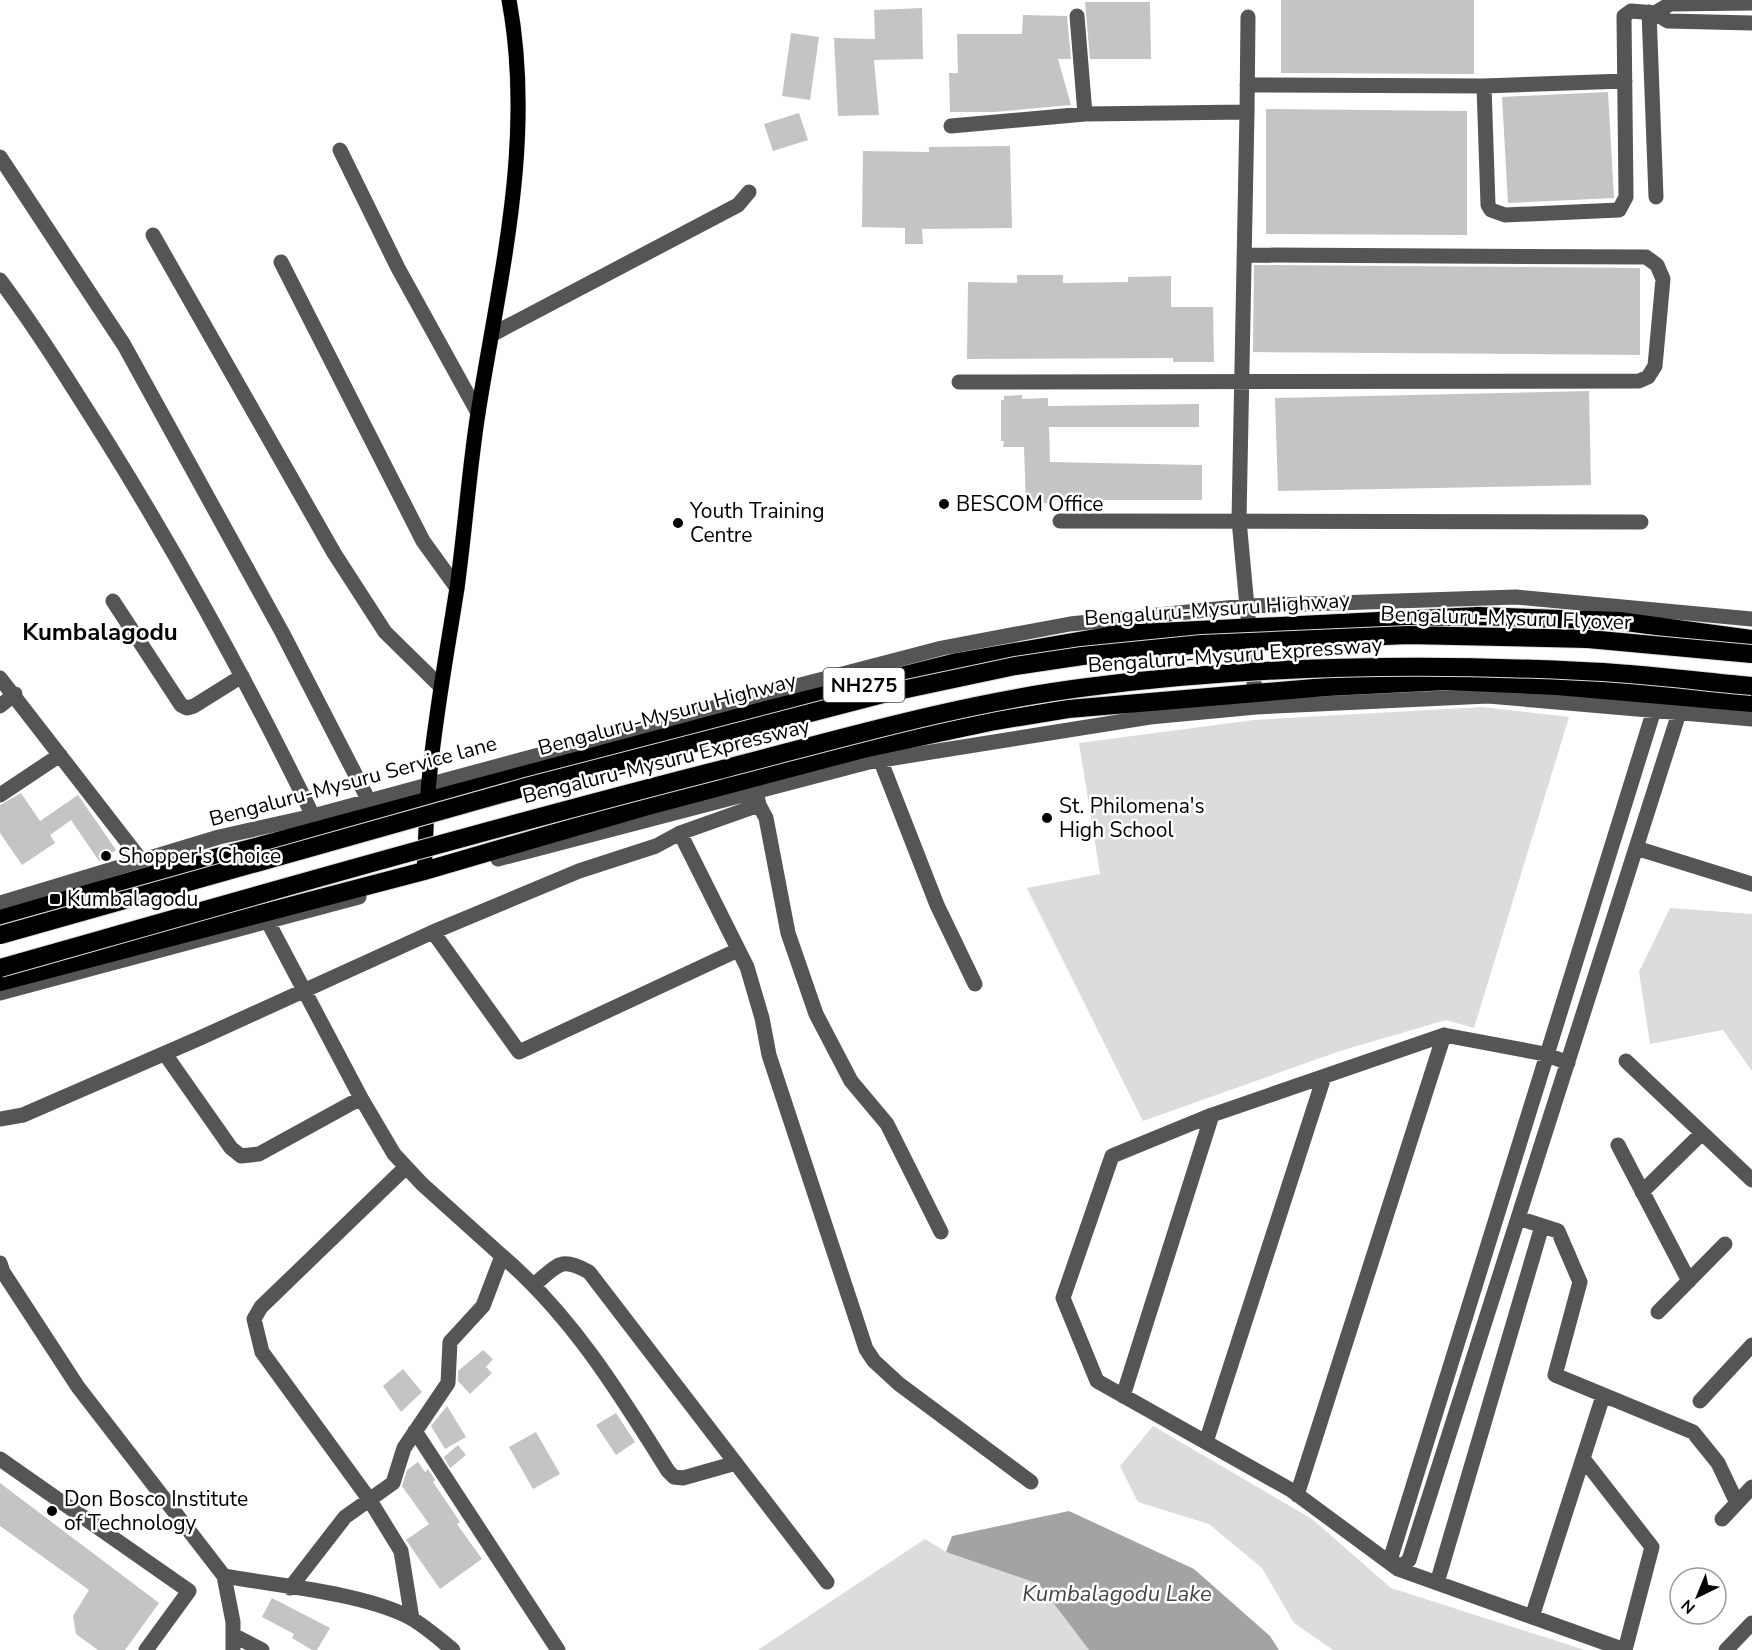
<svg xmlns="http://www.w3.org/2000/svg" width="1752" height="1650" font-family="'Nunito Sans',sans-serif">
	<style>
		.green { fill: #dcdcdc }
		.water { fill: #a3a3a3 }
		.building { fill: #c4c4c4 }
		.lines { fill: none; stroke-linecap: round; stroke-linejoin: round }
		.major-casing { stroke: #dbdbdb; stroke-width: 16 }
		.highway-casing { stroke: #dbdbdb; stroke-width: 20 }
		.minor { stroke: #555; stroke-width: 15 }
		.major { stroke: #000; stroke-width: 15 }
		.highway { stroke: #000; stroke-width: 18 }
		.highway-bridge-casing { stroke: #dbdbdb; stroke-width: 20; stroke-linecap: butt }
		.highway-bridge { stroke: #000; stroke-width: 18 }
		.poi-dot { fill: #000; stroke: #fff; stroke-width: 2 }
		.labels { text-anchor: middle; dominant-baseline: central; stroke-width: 5; stroke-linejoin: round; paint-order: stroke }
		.shield { fill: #fff; stroke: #4c4c4c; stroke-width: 1.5 }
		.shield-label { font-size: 20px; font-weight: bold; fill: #000 }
		.poi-label { font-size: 21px; fill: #000; stroke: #fff; text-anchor: start }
		.street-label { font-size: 21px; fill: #000; stroke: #fff }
		.water-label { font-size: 22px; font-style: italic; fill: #444; stroke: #fff }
		.quarter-label { font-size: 24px; font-weight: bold; fill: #000; stroke: #fff }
	</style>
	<rect width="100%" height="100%" fill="#fff"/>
	<path class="green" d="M 1482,707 L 1569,717 L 1474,1028 L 1446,1020 L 1340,1051 L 1143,1121 L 1027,888 L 1100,874 L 1079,743 L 1254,720 Z
		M 1670,908 L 1752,914 L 1752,1071 L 1723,1030 L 1650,1044 L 1639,972 Z
		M 1153,1426 L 1312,1519 L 1391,1588 L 1585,1650 L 1333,1650 L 1294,1623 L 1262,1568 L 1209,1524 L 1138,1502 L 1120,1466 Z
		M 925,1539 L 946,1552 L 1039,1584 L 1089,1650 L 758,1650 Z"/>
	<path class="water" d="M 1069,1511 L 1194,1569 L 1270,1636 L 1279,1650 L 1089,1650 L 1039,1584 L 946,1552 L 952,1536 Z"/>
	<path class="building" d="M 1281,0 L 1474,0 L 1474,74 L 1281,73 Z
		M 1085,2 L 1150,2 L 1151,59 L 1090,59 Z
		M 922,8 L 923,59 L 874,60 L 879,115 L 838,116 L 834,38 L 875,39 L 874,10 Z
		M 1023,15 L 1067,16 L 1071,59 L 1058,59 L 1071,105 L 995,112 L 950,112 L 949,73 L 958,73 L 957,34 L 1022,34 Z
		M 791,33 L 819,37 L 810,100 L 782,96 Z
		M 1608,92 L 1614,198 L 1508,203 L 1502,97 Z
		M 1266,109 L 1467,111 L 1467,235 L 1266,234 Z
		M 799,113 L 808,140 L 773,151 L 764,124 Z
		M 1010,146 L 1012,228 L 922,229 L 923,244 L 905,244 L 905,228 L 862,227 L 863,151 L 929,152 L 929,147 Z
		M 1254,265 L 1640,268 L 1640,355 L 1253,352 Z
		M 1017,275 L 1063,275 L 1063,283 L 1128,282 L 1128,277 L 1171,276 L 1171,307 L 1213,307 L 1214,362 L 1173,362 L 1173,358 L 967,359 L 968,282 L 1017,283 Z
		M 1589,391 L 1591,485 L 1278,491 L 1275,398 Z
		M 1022,395 L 1022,399 L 1048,398 L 1048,406 L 1199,404 L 1199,427 L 1049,427 L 1050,462 L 1202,465 L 1202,500 L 1051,500 L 1051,503 L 1026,504 L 1024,447 L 1003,447 L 1004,441 L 1001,441 L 1001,400 L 1004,400 L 1004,396 Z
		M 21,793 L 40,821 L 78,795 L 116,850 L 99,861 L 71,820 L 50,835 L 55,843 L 22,865 L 0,833 L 0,805 Z
		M 483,1350 L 493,1359 L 486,1367 L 492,1373 L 470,1394 L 458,1381 L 458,1371 Z
		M 403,1369 L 422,1392 L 401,1412 L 383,1386 Z
		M 447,1406 L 466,1437 L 445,1449 L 431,1426 Z
		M 616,1413 L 635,1442 L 616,1455 L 596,1425 Z
		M 536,1432 L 560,1474 L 533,1489 L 509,1447 Z
		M 458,1445 L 466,1455 L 450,1468 L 444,1457 Z
		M 418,1462 L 425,1472 L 428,1469 L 435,1480 L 433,1482 L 460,1522 L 457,1524 L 482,1559 L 440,1589 L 406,1540 L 429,1524 L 402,1486 L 407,1470 Z
		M 0,1483 L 159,1603 L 125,1650 L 98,1650 L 76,1634 L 73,1616 L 89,1590 L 0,1526 Z
		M 272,1598 L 330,1628 L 317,1650 L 312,1650 L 292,1638 L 294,1634 L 262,1617 Z"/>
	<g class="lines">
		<g class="major-casing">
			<path id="major" d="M 424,871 C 426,841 426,811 429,781 C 435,716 447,652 457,588 C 465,530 469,471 478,413 C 500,275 535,140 509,0"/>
		</g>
		<g class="highway-casing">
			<path id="highway" d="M 0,919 L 169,870 L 770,709 L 957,662 L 1119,634 L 1478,616 L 1619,621 L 1752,639
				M 0,982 L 424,871 L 644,807 L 863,749 L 995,721 L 1068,709 L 1326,687 L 1448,681 L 1557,686 L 1752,703"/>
		</g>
		<path class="minor" d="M 1752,3 L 1670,4 L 1655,13 L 1668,21 L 1752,23
			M 1649,12 L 1656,197
			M 1077,16 L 1085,114
			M 1247,85 L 1484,86 L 1625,81
			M 1484,86 L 1488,205 L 1491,210 L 1505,215 L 1619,210 L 1626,197 L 1624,16 L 1631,11 L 1655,13
			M 1247,112 L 1239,520 L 1256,704
			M 951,126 L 1085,114 L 1247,112 L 1248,17
			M 340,150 L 398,268 L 478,413
			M 0,157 L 124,345 L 283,634 L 368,799
			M 153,235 L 334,553 L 385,632 L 441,687
			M 281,262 L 423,541 L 457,588
			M 0,280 C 38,331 72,386 106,440 C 182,562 250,687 313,816
			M 493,334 L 738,205 L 749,192
			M 959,382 L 1639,381 L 1648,377 L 1655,366 L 1663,279 L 1657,265 L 1646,257 L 1246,255
			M 1060,521 L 1641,522
			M 113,601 L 181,705 L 187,708 L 194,706 L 242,676
			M 0,678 L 141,860
			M 0,706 L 15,694
			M 880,759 L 937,905 L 975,984
			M 0,795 L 60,755
			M 759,805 L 766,818 L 788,933 L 816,1014 L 851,1081 L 887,1124 L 941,1232
			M 680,833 L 747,967 L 762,1018 L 769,1055 L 866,1349 L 874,1361 L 899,1384 L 1031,1482
			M 1636,848 L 1752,884
			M 498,859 L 869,762 L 1150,717 L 1256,707 L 1488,696 L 1752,719
			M 0,903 L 219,837 L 313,816 L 731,703 L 942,648 L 1070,624 L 1246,606 L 1516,597 L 1752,619
			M 268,922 L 361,1098 L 394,1154 L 422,1184 L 502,1256
			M 433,932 L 519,1052 L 738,950
			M 0,993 L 359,897
			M 165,1054 L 231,1148 L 241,1156 L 259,1154 L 361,1098
			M 1626,1061 L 1752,1180
			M 1568,1063 L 1545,1054 L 1444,1035 L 1212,1115 L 1112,1156 L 1063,1298 L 1097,1381 L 1291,1490 L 1398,1569 L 1625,1650 L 1652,1547 L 1585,1461
			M 0,1119 L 23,1115 L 200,1038 L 433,932 L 579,871 L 656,846 L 680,833 L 759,805 L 756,792
			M 1618,1145 L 1689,1281
			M 406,1167 L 261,1307 L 254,1319 L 262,1352 L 369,1499 L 401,1551 L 412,1619
			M 1642,1192 L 1702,1133
			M 1518,1218 L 1558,1231 L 1580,1282 L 1555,1375 L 1693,1432 L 1718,1463 L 1737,1503
			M 0,1263 L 3,1272 L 78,1387 L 224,1576 L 233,1622 L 233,1650
			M 535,1284 C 558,1265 560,1256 589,1272 L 827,1582
			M 1658,1312 L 1725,1244
			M 1123,1396 L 1212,1115
			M 1700,1401 L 1752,1345
			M 415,1431 L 558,1650
			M 1206,1442 L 1324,1077
			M 0,1459 L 189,1591 L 146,1650
			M 1297,1495 L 1444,1035
			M 1722,1519 L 1752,1487
			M 1398,1569 L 1409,1560 L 1679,713
			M 1398,1569 L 1391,1557 L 1654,710
			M 224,1576 C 279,1586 356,1592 405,1615 C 422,1623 438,1638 453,1650
			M 1437,1583 L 1542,1226
			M 290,1588 L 345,1517 L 393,1483 L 404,1448 L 448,1383 L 450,1342 L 483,1306 L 502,1256 C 572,1316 620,1394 668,1471 L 674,1477 L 683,1478 L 736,1463
			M 1532,1617 L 1603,1396
			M 233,1635 L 262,1650
			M 1726,1650 L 1752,1623"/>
		<use href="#major" class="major"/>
		<use href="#highway" class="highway"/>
		<g class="highway-bridge-casing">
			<path id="highway-bridge" d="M 0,935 L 526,787 L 883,694 L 1015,666 L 1082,656 L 1202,644 L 1408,635 L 1588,639 L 1752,654
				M 0,968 C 237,901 473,833 711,772 C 836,740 960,703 1088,687 C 1249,666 1420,663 1582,671 C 1639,673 1695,681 1752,686"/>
		</g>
		<use href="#highway-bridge" class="highway-bridge"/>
	</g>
	<g class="poi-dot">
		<circle cx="944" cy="504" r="6"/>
		<circle cx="678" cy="523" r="6"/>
		<circle cx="1047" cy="818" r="6"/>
		<circle cx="106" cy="856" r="6"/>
		<rect x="49" y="893" width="12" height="12" rx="3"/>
		<circle cx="52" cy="1511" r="6"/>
	</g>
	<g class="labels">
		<rect class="shield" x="823.5" y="668" width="81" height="34" rx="4.5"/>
		<g class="shield-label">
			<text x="864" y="685">NH275</text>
		</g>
		<g class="poi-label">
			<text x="956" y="504">BESCOM Office</text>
			<text x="690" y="511">Youth Training<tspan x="690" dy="24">Centre</tspan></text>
			<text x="1059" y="806">St. Philomena's<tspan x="1059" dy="24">High School</tspan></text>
			<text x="118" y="856">Shopper's Choice</text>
			<text x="67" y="899">Kumbalagodu</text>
			<text x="64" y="1499">Don Bosco Institute<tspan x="64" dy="24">of Technology</tspan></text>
		</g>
		<g class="street-label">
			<text transform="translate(1217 609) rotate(-4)">Bengaluru-Mysuru Highway</text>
			<text transform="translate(1506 618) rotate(2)">Bengaluru-Mysuru Flyover</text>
			<text transform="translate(1235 655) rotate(-4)">Bengaluru-Mysuru Expressway</text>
			<text transform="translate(667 714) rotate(-15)">Bengaluru-Mysuru Highway</text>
			<text transform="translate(666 761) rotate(-14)">Bengaluru-Mysuru Expressway</text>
			<text transform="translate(353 781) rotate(-15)">Bengaluru-Mysuru Service lane</text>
		</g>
		<g class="water-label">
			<text x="1117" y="1594">Kumbalagodu Lake</text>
		</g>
		<g class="quarter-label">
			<text x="100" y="632">Kumbalagodu</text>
		</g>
	</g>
	<g transform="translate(1698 1596) rotate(223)"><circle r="28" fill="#ffffff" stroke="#999999" stroke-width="1.5"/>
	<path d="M0-4.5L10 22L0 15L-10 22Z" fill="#000000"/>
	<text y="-9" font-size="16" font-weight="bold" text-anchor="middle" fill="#000000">N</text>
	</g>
</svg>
